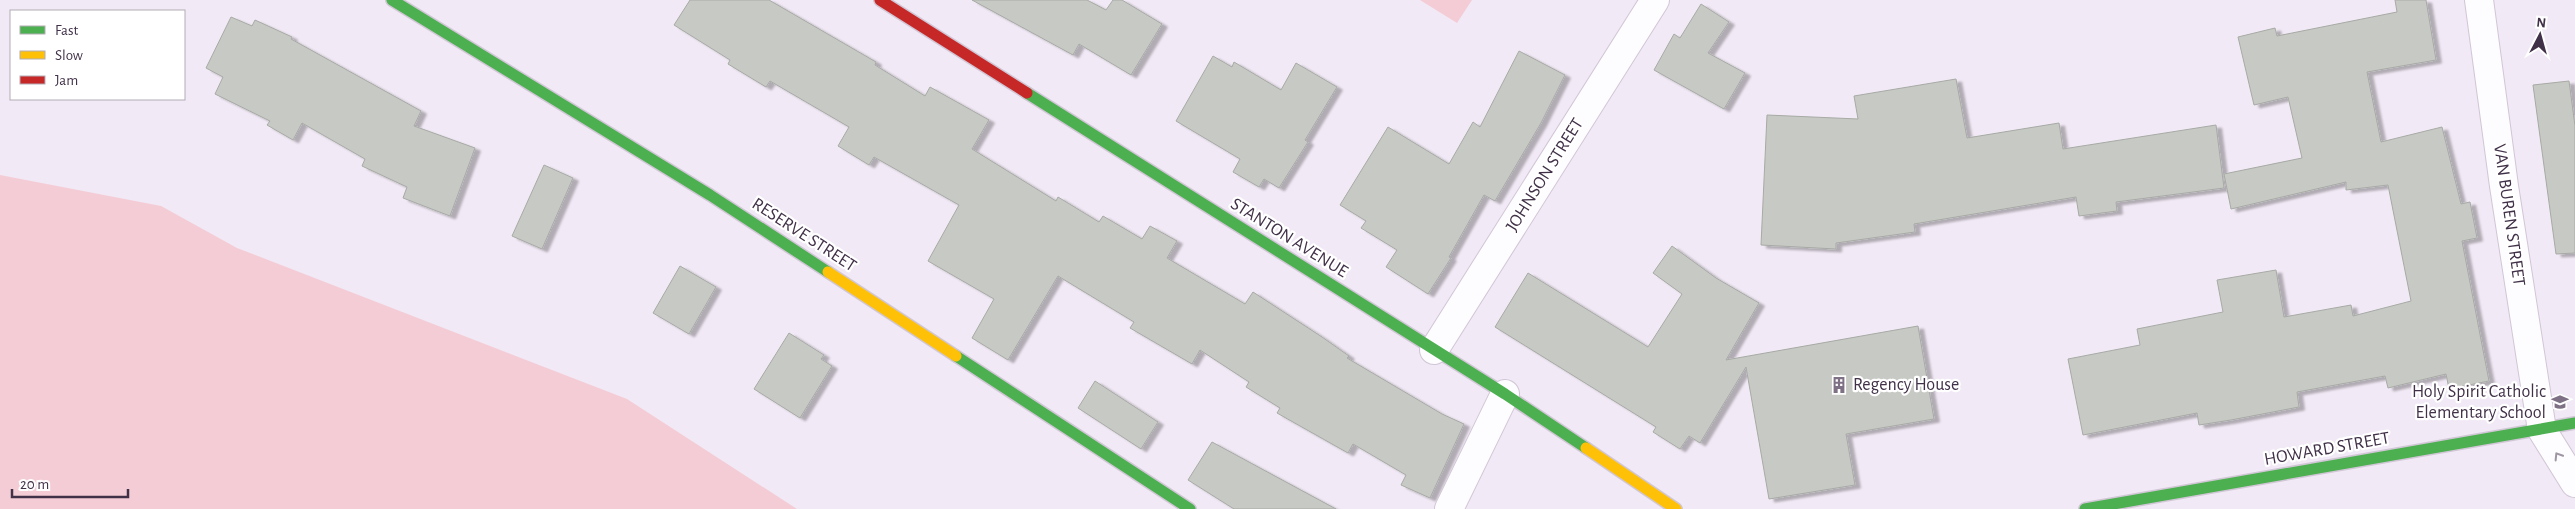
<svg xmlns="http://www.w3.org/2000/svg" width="2575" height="509" font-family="'Alegreya Sans',sans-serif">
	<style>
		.green { fill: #f4ccd5 }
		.building { fill: #c7cac4; stroke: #a7aaa5; filter: url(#shadow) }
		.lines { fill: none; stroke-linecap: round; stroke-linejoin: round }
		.street-casing { stroke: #d1c6d6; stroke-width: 30 }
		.fast-casing { stroke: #d1c6d6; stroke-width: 14 }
		.slow-casing { stroke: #d1c6d6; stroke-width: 14 }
		.jam-casing { stroke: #d1c6d6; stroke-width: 14 }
		.street { stroke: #fdfcfe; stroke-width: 28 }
		.fast { stroke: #4caf50; stroke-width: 11 }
		.slow { stroke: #ffc107; stroke-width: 11 }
		.jam { stroke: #c62828; stroke-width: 11 }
		.oneway { stroke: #9f96a3 }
		.labels { text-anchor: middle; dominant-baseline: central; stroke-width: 4.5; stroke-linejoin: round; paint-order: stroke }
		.street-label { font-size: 18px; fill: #413148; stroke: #fff }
		.poi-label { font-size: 18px; fill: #413148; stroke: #fff; text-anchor: start }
	</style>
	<defs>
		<filter id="shadow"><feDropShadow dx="5.5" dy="3" stdDeviation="1" flood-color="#0004"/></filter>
	</defs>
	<rect width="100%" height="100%" fill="#f1e9f5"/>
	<path class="green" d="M 1420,0 L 1472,0 L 1457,23 Z
		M 0,175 L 161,206 L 237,248 L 627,399 L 797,509 L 0,509 Z"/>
	<path class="building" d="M 690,0 L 769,0 L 876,62 L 875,65 L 925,96 L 930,87 L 989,120 L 972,149 L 1056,201 L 1058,197 L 1099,222 L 1103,216 L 1142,239 L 1150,226 L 1177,241 L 1167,258 L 1245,304 L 1253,292 L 1322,337 L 1349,356 L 1347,358 L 1442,414 L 1464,424 L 1430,498 L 1401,485 L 1406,475 L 1353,444 L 1348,453 L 1277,413 L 1280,408 L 1246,387 L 1249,382 L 1200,350 L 1192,364 L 1130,328 L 1134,322 L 1058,276 L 1008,360 L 972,338 L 994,299 L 928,261 L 959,205 L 874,157 L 869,165 L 838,146 L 849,127 L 770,81 L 766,87 L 728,64 L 730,60 L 674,25 Z
		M 972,0 L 1087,0 L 1106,10 L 1113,0 L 1122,0 L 1162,24 L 1131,75 L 1079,44 L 1073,55 Z
		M 2395,0 L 2426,0 L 2436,60 L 2367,72 L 2381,142 L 2442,127 L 2461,204 L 2470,202 L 2477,238 L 2462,241 L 2489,381 L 2449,389 L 2446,374 L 2388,388 L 2385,376 L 2297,392 L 2299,407 L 2231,420 L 2199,425 L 2197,413 L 2083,435 L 2068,359 L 2140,345 L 2137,329 L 2223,312 L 2217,280 L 2276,270 L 2284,317 L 2351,305 L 2353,316 L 2411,301 L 2388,185 L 2346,190 L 2346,182 L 2231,209 L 2224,174 L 2302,158 L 2288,97 L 2254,105 L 2238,37 L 2275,28 L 2277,36 L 2397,12 Z
		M 1701,4 L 1729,22 L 1708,53 L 1745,73 L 1724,109 L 1654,70 L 1674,34 L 1680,38 Z
		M 231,17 L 252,26 L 255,20 L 292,37 L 291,39 L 421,111 L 414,126 L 475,148 L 450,216 L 403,198 L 407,187 L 362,166 L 365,159 L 302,123 L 293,140 L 267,125 L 270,121 L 215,94 L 223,77 L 206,68 Z
		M 1519,51 L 1565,75 L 1541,123 L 1495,201 L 1484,195 L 1449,257 L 1451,258 L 1428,294 L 1386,267 L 1397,250 L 1361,228 L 1366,221 L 1340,205 L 1388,127 L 1449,164 L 1473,122 L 1480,127 Z
		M 1213,56 L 1232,67 L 1234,62 L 1281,90 L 1296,63 L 1337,87 L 1305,140 L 1308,142 L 1279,188 L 1264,179 L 1259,187 L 1233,172 L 1240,159 L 1176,121 Z
		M 1956,79 L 1967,138 L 2059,123 L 2063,149 L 2216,125 L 2224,188 L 2116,202 L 2117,211 L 2079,216 L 2076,197 L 1914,224 L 1915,232 L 1836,243 L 1836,249 L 1761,245 L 1767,115 L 1858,119 L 1854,96 Z
		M 2569,81 L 2575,126 L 2575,253 L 2556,254 L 2533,85 Z
		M 544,165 L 573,178 L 542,249 L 512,236 Z
		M 1672,246 L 1716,278 L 1759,303 L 1726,360 L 1918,326 L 1934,419 L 1846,434 L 1855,485 L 1769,499 L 1746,367 L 1700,443 L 1689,436 L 1680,449 L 1653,432 L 1656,427 L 1495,327 L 1528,273 L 1648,347 L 1682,294 L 1653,273 Z
		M 680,266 L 716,287 L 689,334 L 653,313 Z
		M 789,333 L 824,355 L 821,359 L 832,366 L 800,418 L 754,389 Z
		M 1095,381 L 1158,422 L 1141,449 L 1078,408 Z
		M 1212,442 L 1260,468 L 1336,509 L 1234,509 L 1188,480 Z"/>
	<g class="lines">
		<g class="street-casing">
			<path id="street" d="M 2479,0 L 2504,186 L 2542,430 L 2575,483
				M 1434,350 L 1655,0
				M 1449,509 L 1505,394"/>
		</g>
		<g class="fast-casing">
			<path id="fast" d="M 392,0 L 710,195 L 828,272
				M 1027,93 L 1505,394 L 1586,448
				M 956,356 L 1190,509
				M 2085,509 L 2575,423"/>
		</g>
		<g class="slow-casing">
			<path id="slow" d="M 828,272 L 956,356
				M 1586,448 L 1676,509"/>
		</g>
		<g class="jam-casing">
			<path id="jam" d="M 880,0 L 1027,93"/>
		</g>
		<use href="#street" class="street"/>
		<use href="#fast" class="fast"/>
		<use href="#slow" class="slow"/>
		<use href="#jam" class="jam"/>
	</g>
	<defs><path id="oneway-chevron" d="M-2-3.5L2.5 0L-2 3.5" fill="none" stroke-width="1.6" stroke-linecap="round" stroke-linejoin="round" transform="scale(1.25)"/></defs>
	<use class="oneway" href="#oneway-chevron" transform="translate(2558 456) rotate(-122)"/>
	<defs>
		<g id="building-bare" transform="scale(1.35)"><path d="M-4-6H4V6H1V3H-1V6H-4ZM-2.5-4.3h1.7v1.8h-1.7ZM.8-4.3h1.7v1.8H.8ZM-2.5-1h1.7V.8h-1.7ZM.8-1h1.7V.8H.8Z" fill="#7f7185" stroke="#fff" stroke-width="2.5" paint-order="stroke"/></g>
		<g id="school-bare" transform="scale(1.35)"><path d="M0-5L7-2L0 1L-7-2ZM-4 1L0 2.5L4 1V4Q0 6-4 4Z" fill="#7f7185" stroke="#fff" stroke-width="2.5" paint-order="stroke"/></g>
	</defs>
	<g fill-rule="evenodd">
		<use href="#building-bare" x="1839" y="385"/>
		<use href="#school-bare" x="2560" y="402"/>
	</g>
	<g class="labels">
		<g class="street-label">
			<text transform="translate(1545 175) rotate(-58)">JOHNSON STREET</text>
			<text transform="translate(2509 215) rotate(82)">VAN BUREN STREET</text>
			<text transform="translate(804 235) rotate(33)">RESERVE STREET</text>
			<text transform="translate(1289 238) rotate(32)">STANTON AVENUE</text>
			<text transform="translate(2327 449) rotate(-10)">HOWARD STREET</text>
		</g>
		<g class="poi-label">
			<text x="1853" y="385">Regency House</text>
			<text x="2546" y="392" text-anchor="end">Holy Spirit Catholic<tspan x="2546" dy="21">Elementary School</tspan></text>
		</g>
	</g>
	<rect x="10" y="10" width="175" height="90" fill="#ffffff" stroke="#b3adb6"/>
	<rect x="20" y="26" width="25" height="8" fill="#4caf50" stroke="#b3adb6"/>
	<text x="55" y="35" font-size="15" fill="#413148">Fast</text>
	<rect x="20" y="51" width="25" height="8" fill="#ffc107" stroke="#b3adb6"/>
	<text x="55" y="60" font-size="15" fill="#413148">Slow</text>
	<rect x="20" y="76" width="25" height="8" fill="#c62828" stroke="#b3adb6"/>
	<text x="55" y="85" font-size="15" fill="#413148">Jam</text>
	<g transform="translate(2540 35) rotate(6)" stroke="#ffffff" stroke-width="4" paint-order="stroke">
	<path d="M0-4L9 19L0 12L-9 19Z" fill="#413148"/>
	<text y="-8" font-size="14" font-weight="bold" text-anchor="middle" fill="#413148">N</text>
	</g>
	<path d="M12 489v8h116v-8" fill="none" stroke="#413148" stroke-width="2.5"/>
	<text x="20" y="489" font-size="15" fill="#413148" stroke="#ffffff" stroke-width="4" paint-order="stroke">20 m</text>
</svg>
